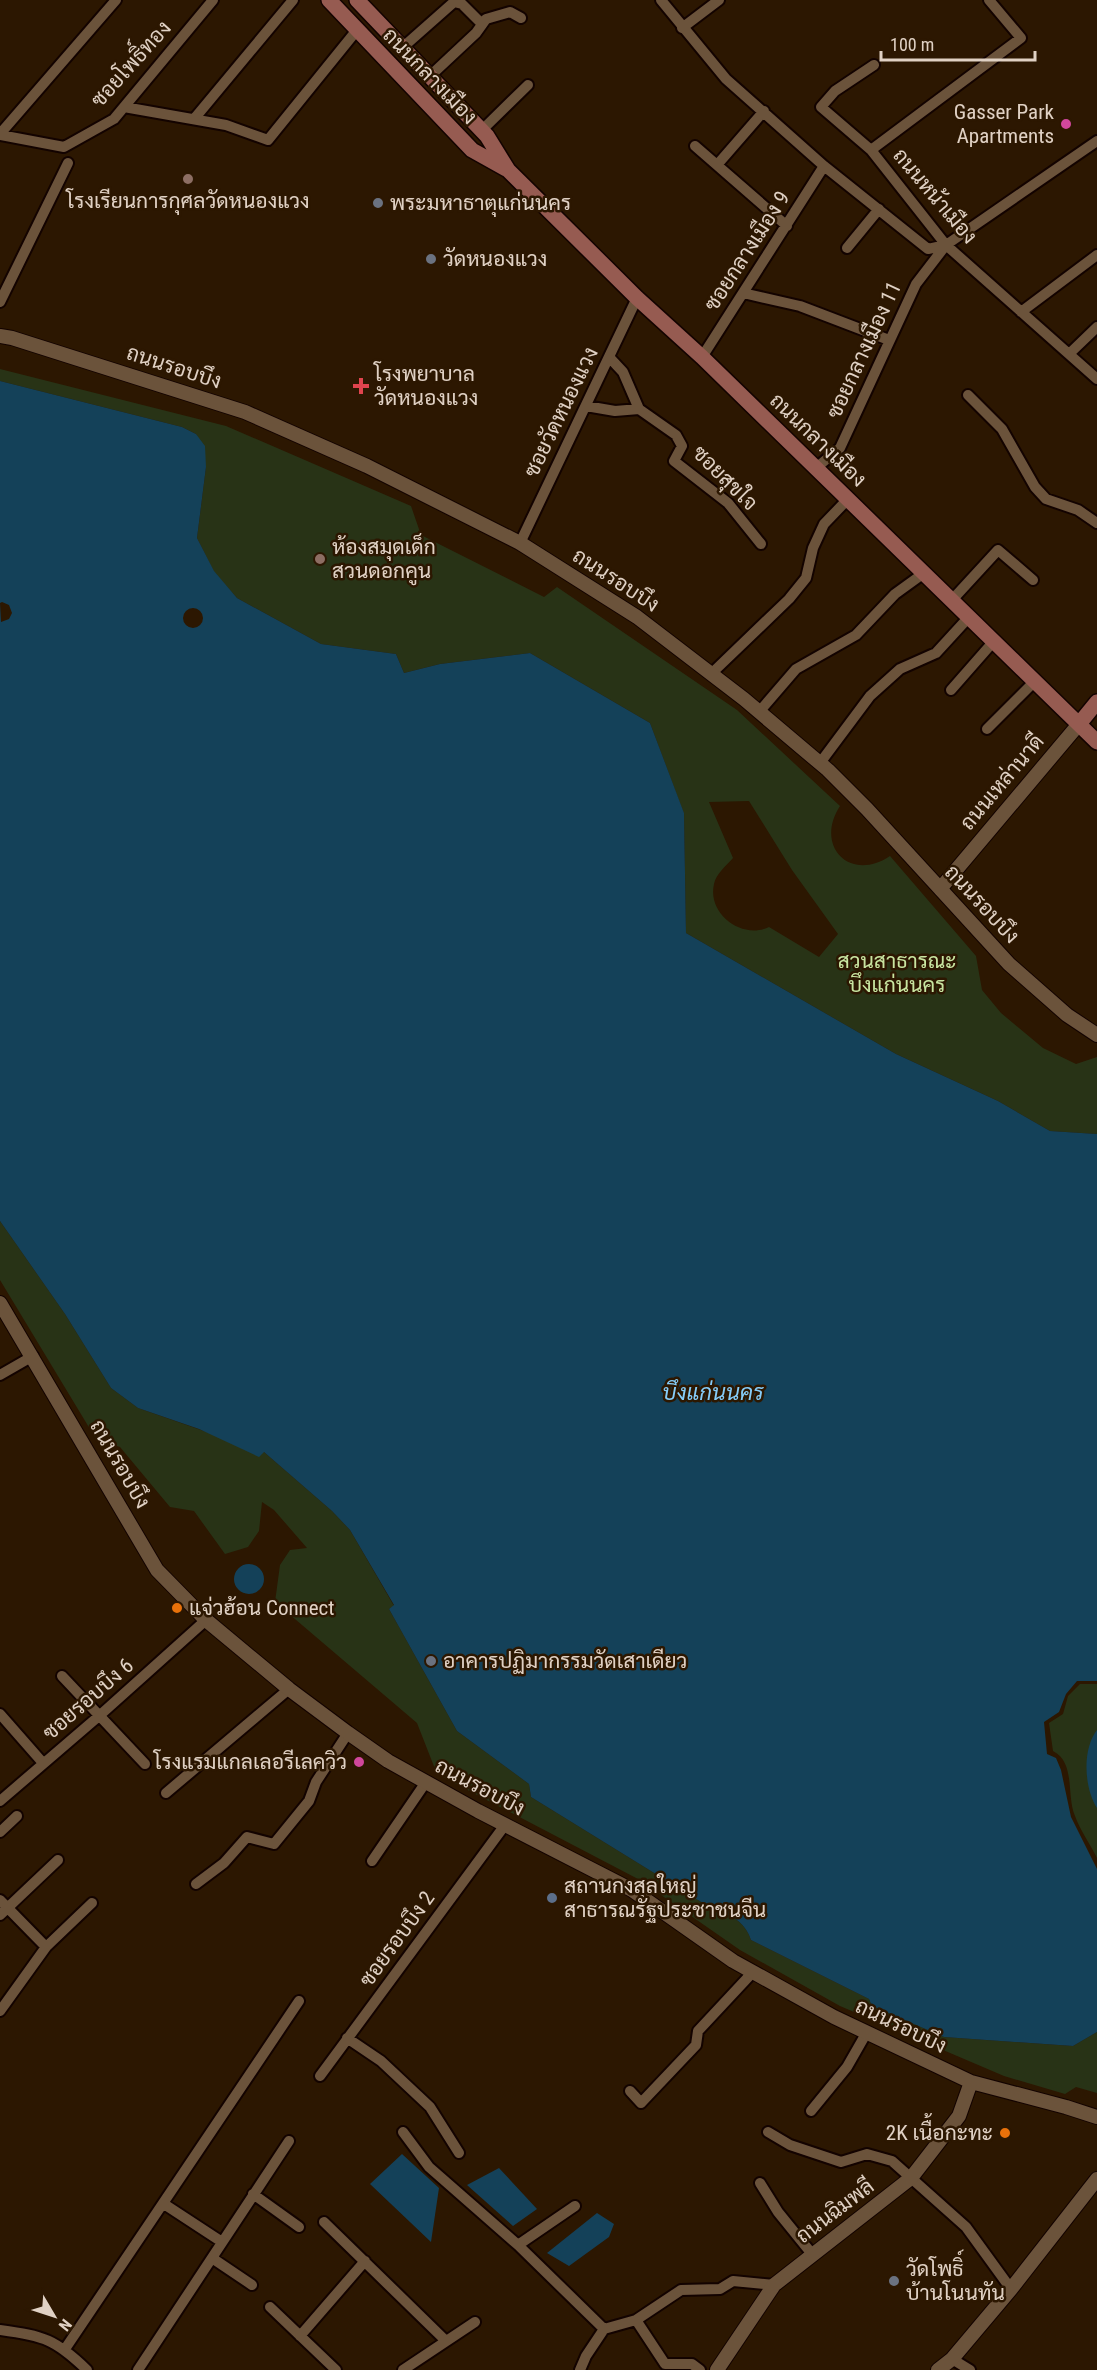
<svg xmlns="http://www.w3.org/2000/svg" width="1097" height="2370" font-family="'Roboto Condensed',Sarabun,sans-serif">
	<style>
		.green { fill: #283316; fill-rule: evenodd }
		.water { fill: #144159 }
		.pier { fill: #2c1701 }
		.lines { fill: none; stroke-linecap: round; stroke-linejoin: round }
		.minor-casing { stroke: #130300; stroke-width: 14 }
		.tertiary-casing { stroke: #130300; stroke-width: 16 }
		.secondary-casing { stroke: #130300; stroke-width: 18 }
		.minor { stroke: #6b533b; stroke-width: 10 }
		.tertiary { stroke: #6b533b; stroke-width: 14 }
		.secondary { stroke: #965b51; stroke-width: 15 }
		.hotel-dot { fill: #d1479c; stroke: #2c1701; stroke-width: 2 }
		.education-dot { fill: #8d6e63; stroke: #2c1701; stroke-width: 2 }
		.worship-dot { fill: #6b7280; stroke: #2c1701; stroke-width: 2 }
		.health-dot { fill: #e0444e; stroke: #2c1701; stroke-width: 2 }
		.food-dot { fill: #e8710a; stroke: #2c1701; stroke-width: 2 }
		.service-dot { fill: #5c6f8a; stroke: #2c1701; stroke-width: 2 }
		.labels { text-anchor: middle; dominant-baseline: central; stroke-width: 5; stroke-linejoin: round; paint-order: stroke }
		.street-label { font-size: 21px; fill: #e0d1c4; stroke: #2c1701 }
		.poi-label { font-size: 21px; fill: #e0d1c4; stroke: #2c1701; text-anchor: start }
		.park-label { font-size: 21px; fill: #c8e5a1; stroke: #2c1701 }
		.water-label { font-size: 22px; font-style: italic; fill: #86cdf9; stroke: #2c1701 }
	</style>
	<rect width="100%" height="100%" fill="#2c1701"/>
	<path class="green" d="M 0,369 L 226,426 L 411,506 L 421,535 L 544,597 L 557,587 L 737,710 L 840,806 C 814,846 850,883 890,856 L 976,956 L 982,990 L 1001,1013 L 1043,1048 L 1076,1064 L 1097,1057 L 1097,1134 L 1050,1131 L 998,1101 L 896,1054 L 686,933 L 684,814 L 650,723 L 530,653 L 440,664 L 404,673 L 396,654 L 321,644 L 237,598 L 214,572 L 197,538 L 206,467 L 196,434 L 182,427 L 0,381 ZM 749,801 L 792,870 L 838,934 L 819,957 L 769,927 C 742,940 707,914 714,884 C 716,874 726,866 733,858 L 709,802 Z
		M 0,1221 L 65,1314 L 111,1388 L 138,1408 L 264,1452 L 332,1511 L 350,1530 L 394,1606 L 389,1609 L 457,1731 L 529,1784 L 531,1797 L 719,1913 C 735,1915 746,1925 751,1940 L 869,1999 L 872,2006 L 944,2037 L 1073,2046 L 1097,2032 L 1097,2093 L 1076,2087 L 1065,2094 L 1004,2076 L 840,2006 L 740,1950 L 638,1879 L 437,1774 L 417,1723 L 275,1602 L 280,1565 L 290,1550 L 307,1548 L 274,1510 L 262,1502 L 259,1531 L 248,1547 L 225,1554 L 194,1511 L 170,1507 L 120,1447 L 96,1439 L 0,1280 Z
		M 1080,1684 L 1097,1684 L 1097,1858 C 1090,1844 1080,1830 1075,1816 C 1066,1795 1076,1763 1053,1751 L 1049,1723 L 1063,1714 L 1068,1696 Z"/>
	<path class="water" d="M 0,381 L 182,427 L 196,434 L 205,446 L 206,467 L 197,538 L 214,571 L 237,598 L 321,644 L 396,654 L 404,673 L 440,664 L 530,653 L 650,723 L 684,813 L 686,933 L 896,1054 L 998,1101 L 1050,1131 L 1097,1134 L 1097,1681 L 1077,1681 L 1066,1694 L 1059,1712 L 1044,1722 L 1047,1754 L 1056,1758 L 1061,1770 L 1071,1817 L 1097,1869 L 1097,2032 L 1073,2046 L 944,2037 L 872,2006 L 869,1999 L 751,1940 C 746,1925 735,1915 719,1913 L 531,1797 L 529,1784 L 457,1731 L 389,1609 L 394,1605 L 350,1530 L 332,1511 L 264,1452 L 259,1457 L 199,1429 L 138,1408 L 111,1388 L 65,1314 L 0,1221 Z
		M234 1579a15 15 0 1 1 30 0a15 15 0 1 1-30 0Z
		M 1097,1730 L 1097,1808 C 1084,1788 1082,1749 1097,1730 Z
		M 402,2154 L 439,2188 L 431,2242 L 370,2184 Z
		M 499,2168 L 537,2209 L 513,2226 L 467,2185 Z
		M 597,2213 L 614,2224 L 609,2237 L 569,2266 L 547,2253 Z"/>
	<path class="pier" d="M 2,602 L 9,605 L 12,613 L 9,619 L 1,622 L 0,603 Z
		M183 618a10 10 0 1 1 20 0a10 10 0 1 1-20 0Z"/>
	<g class="lines">
		<g class="minor-casing">
			<path id="minor" d="M 661,0 L 726,79 L 824,166 L 928,249 L 946,245
				M 682,28 L 719,0
				M 402,48 L 454,2 L 462,4 L 482,24
				M 874,65 L 835,91 L 821,107 L 871,150 L 946,245 L 1097,379
				M 429,77 L 476,33 L 486,19 L 510,12 L 521,18
				M 124,107 L 226,125 L 268,140 L 357,30
				M 194,119 L 293,0
				M 481,131 L 528,85
				M 0,134 L 116,0
				M 0,135 L 64,147 L 114,119 L 213,0
				M 695,146 L 787,226
				M 871,150 L 1021,38 L 989,0
				M 717,165 L 764,111
				M 847,248 L 879,209
				M 743,293 L 800,306 L 889,340
				M 0,302 L 68,163
				M 1021,312 L 1097,255
				M 1069,354 L 1097,327
				M 609,357 L 623,372 L 639,409 L 676,435 L 682,446 L 674,461 L 728,503 L 761,544
				M 702,357 L 824,166
				M 968,395 L 1002,429 L 1035,487 L 1046,499 L 1078,510 L 1097,523
				M 586,406 L 615,411 L 639,409
				M 816,468 L 840,448 L 916,284 L 946,245 L 1097,141
				M 520,543 L 637,298
				M 952,600 L 998,550 L 1033,580
				M 711,674 L 789,599 L 806,578 L 813,548 L 824,524 L 848,499
				M 951,690 L 994,641
				M 759,712 L 796,669 L 856,635 L 895,594 L 924,573
				M 987,729 L 1035,681
				M 820,763 L 870,696 L 900,669 L 936,653 L 969,617
				M 0,1375 L 33,1356
				M 62,1676 L 145,1764
				M 0,1714 L 43,1763
				M 166,1793 L 289,1689
				M 0,1801 L 99,1716 L 206,1620
				M 0,1832 L 17,1816
				M 372,1861 L 426,1782
				M 196,1884 L 224,1863 L 247,1837 L 274,1844 L 309,1801 L 316,1782 L 348,1733
				M 0,1900 L 46,1947
				M 0,1915 L 58,1860
				M 0,2011 L 46,1947 L 92,1903
				M 347,2038 L 381,2061 L 430,2107 L 459,2153
				M 320,2076 L 505,1825
				M 630,2091 L 641,2103 L 696,2045 L 698,2031 L 753,1972
				M 811,2111 L 847,2067 L 867,2032
				M 403,2132 L 429,2167 L 518,2245 L 604,2329
				M 768,2132 L 790,2145 L 841,2162 L 867,2154 L 892,2161 L 966,2227 L 1011,2289
				M 760,2183 L 778,2212 L 812,2254
				M 253,2194 L 299,2227
				M 164,2204 L 222,2242
				M 324,2222 L 446,2341
				M 518,2245 L 575,2206
				M 212,2258 L 252,2285
				M 270,2307 L 336,2370
				M 636,2320 L 665,2364 L 692,2364 L 700,2370
				M 0,2330 C 44,2336 55,2339 87,2370
				M 300,2336 L 365,2261
				M 65,2349 L 299,2001
				M 952,2359 L 970,2370
				M 138,2370 L 289,2141
				M 403,2370 L 475,2322
				M 580,2370 L 586,2356 L 604,2329 L 636,2320 L 681,2290 L 720,2289 L 733,2281 L 774,2285"/>
		</g>
		<g class="tertiary-casing">
			<path id="tertiary" d="M 0,336 L 12,338 L 245,412 L 367,466 L 520,543 L 637,617 L 744,699 L 828,770 L 867,809 L 1009,964 L 1067,1015 L 1097,1035
				M 940,889 L 1079,724
				M 0,1303 L 157,1570 L 206,1620 L 289,1689 L 348,1733 L 388,1761 L 478,1811 L 632,1890 L 733,1961 L 834,2017 L 971,2082 L 1066,2107 L 1097,2117
				M 717,2370 L 774,2285 L 911,2178 L 959,2116 L 971,2082
				M 938,2370 L 952,2359 L 1011,2289 L 1097,2179"/>
		</g>
		<g class="secondary-casing">
			<path id="secondary" d="M 329,0 L 472,150 L 506,169
				M 357,0 L 487,136 L 508,170 L 637,298 L 702,357 L 1097,742
				M 1079,724 L 1097,702"/>
		</g>
		<use href="#minor" class="minor"/>
		<use href="#tertiary" class="tertiary"/>
		<use href="#secondary" class="secondary"/>
	</g>
	<g class="hotel-dot">
		<circle cx="1066" cy="124" r="6"/>
		<circle cx="359" cy="1762" r="6"/>
	</g>
	<g class="education-dot">
		<circle cx="188" cy="179" r="6"/>
		<circle cx="320" cy="559" r="6"/>
	</g>
	<g class="worship-dot">
		<circle cx="378" cy="203" r="6"/>
		<circle cx="431" cy="259" r="6"/>
		<circle cx="431" cy="1661" r="6"/>
		<circle cx="894" cy="2281" r="6"/>
	</g>
	<path class="health-dot" d="M358 377h6v6h6v6h-6v6h-6v-6h-6v-6h6z"/>
	<g class="food-dot">
		<circle cx="177" cy="1608" r="6"/>
		<circle cx="1005" cy="2133" r="6"/>
	</g>
	<circle class="service-dot" cx="552" cy="1898" r="6"/>
	<g class="labels">
		<g class="street-label">
			<text transform="translate(131 64) rotate(-48)">ซอยโพธิ์ทอง</text>
			<text transform="translate(430 76) rotate(46)">ถนนกลางเมือง</text>
			<text transform="translate(935 196) rotate(50)">ถนนหน้าเมือง</text>
			<text transform="translate(747 251) rotate(-57)">ซอยกลางเมือง 9</text>
			<text transform="translate(864 350) rotate(-65)">ซอยกลางเมือง 11</text>
			<text transform="translate(174 367) rotate(18)">ถนนรอบบึง</text>
			<text transform="translate(561 412) rotate(-64)">ซอยวัดหนองแวง</text>
			<text transform="translate(818 440) rotate(44)">ถนนกลางเมือง</text>
			<text transform="translate(725 478) rotate(45)">ซอยสุขใจ</text>
			<text transform="translate(616 580) rotate(33)">ถนนรอบบึง</text>
			<text transform="translate(1002 782) rotate(-50)">ถนนเหล่านาดี</text>
			<text transform="translate(982 904) rotate(47)">ถนนรอบบึง</text>
			<text transform="translate(120 1464) rotate(60)">ถนนรอบบึง</text>
			<text transform="translate(88 1699) rotate(-41)">ซอยรอบบึง 6</text>
			<text transform="translate(480 1787) rotate(28)">ถนนรอบบึง</text>
			<text transform="translate(397 1939) rotate(-54)">ซอยรอบบึง 2</text>
			<text transform="translate(901 2026) rotate(26)">ถนนรอบบึง</text>
			<text transform="translate(835 2211) rotate(-37)">ถนนฉิมพลี</text>
		</g>
		<g class="poi-label">
			<text x="1054" y="112" text-anchor="end">Gasser Park<tspan x="1054" dy="24">Apartments</tspan></text>
			<text x="188" y="201" text-anchor="middle">โรงเรียนการกุศลวัดหนองแวง</text>
			<text x="390" y="203">พระมหาธาตุแก่นนคร</text>
			<text x="443" y="259">วัดหนองแวง</text>
			<text x="374" y="374">โรงพยาบาล<tspan x="374" dy="24">วัดหนองแวง</tspan></text>
			<text x="332" y="547">ห้องสมุดเด็ก<tspan x="332" dy="24">สวนดอกคูน</tspan></text>
			<text x="189" y="1608">แจ่วฮ้อน Connect</text>
			<text x="443" y="1661">อาคารปฏิมากรรมวัดเสาเดียว</text>
			<text x="347" y="1762" text-anchor="end">โรงแรมแกลเลอรีเลควิว</text>
			<text x="564" y="1886">สถานกงสุลใหญ่<tspan x="564" dy="24">สาธารณรัฐประชาชนจีน</tspan></text>
			<text x="993" y="2133" text-anchor="end">2K เนื้อกะทะ</text>
			<text x="906" y="2269">วัดโพธิ์<tspan x="906" dy="24">บ้านโนนทัน</tspan></text>
		</g>
		<g class="park-label">
			<text x="897" y="961">สวนสาธารณะ<tspan x="897" dy="24">บึงแก่นนคร</tspan></text>
		</g>
		<g class="water-label">
			<text x="713" y="1392">บึงแก่นนคร</text>
		</g>
	</g>
	<g transform="translate(54 2316) rotate(129)" stroke="#2c1701" stroke-width="4.5" paint-order="stroke">
	<path d="M0-4.5L10 22L0 15L-10 22Z" fill="#e0d1c4"/>
	<text y="-9" font-size="16" font-weight="bold" text-anchor="middle" fill="#e0d1c4">N</text>
	</g>
	<path d="M881 51v9h154v-9" fill="none" stroke="#e0d1c4" stroke-width="3"/>
	<text x="890" y="51" font-size="18" fill="#e0d1c4" stroke="#2c1701" stroke-width="4.5" paint-order="stroke">100 m</text>
</svg>
